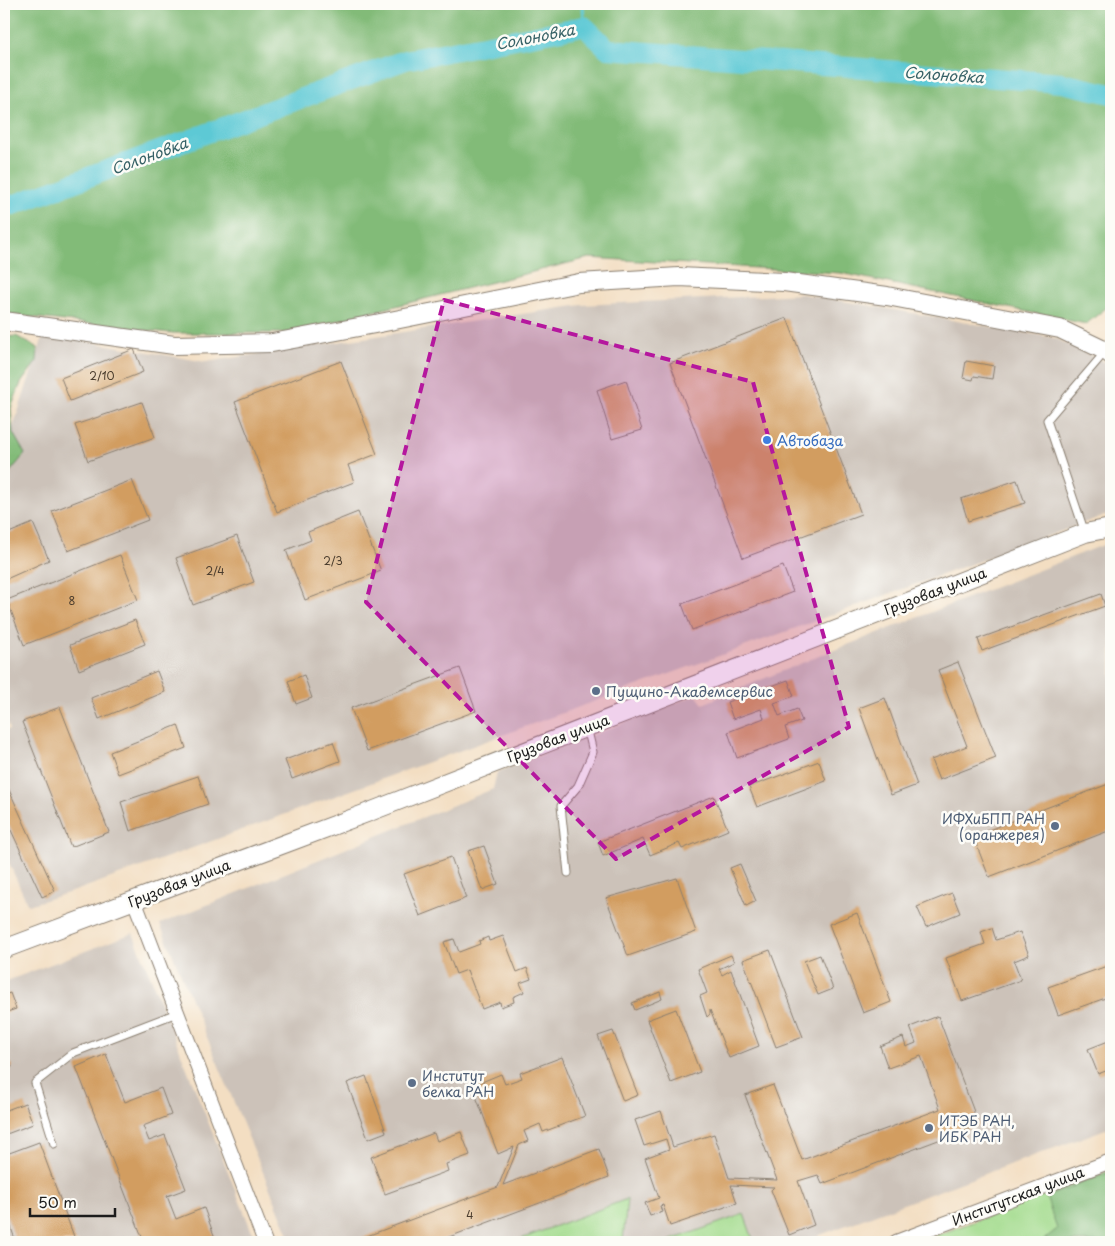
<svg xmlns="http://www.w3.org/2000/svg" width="1115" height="1246" font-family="'Playpen Sans',sans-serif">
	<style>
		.industrial { fill: #ccc2b9 }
		.green { fill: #a3db8d; stroke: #607c54 }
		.forest { fill: #82bb78; stroke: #4f6c4a }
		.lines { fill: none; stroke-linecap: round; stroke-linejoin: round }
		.stream { stroke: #5dc9d5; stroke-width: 3 }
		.river { stroke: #5dc9d5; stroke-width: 20 }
		.building { fill: #d29d60 }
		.service-casing { stroke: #887d6f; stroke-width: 9 }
		.minor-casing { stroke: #887d6f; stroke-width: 16 }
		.tertiary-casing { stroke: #887d6f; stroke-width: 20 }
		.service { stroke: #fff; stroke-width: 7 }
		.minor { stroke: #fff; stroke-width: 14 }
		.tertiary { stroke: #fff; stroke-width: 18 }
		.marked { fill: #b5179e; fill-opacity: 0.2; stroke: #b5179e; stroke-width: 4; stroke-dasharray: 10 6; stroke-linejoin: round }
		.shop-dot { fill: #3f7fe0; stroke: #fdfcf7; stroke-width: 2 }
		.service-dot { fill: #5c6f8a; stroke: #fdfcf7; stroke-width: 2 }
		.labels { text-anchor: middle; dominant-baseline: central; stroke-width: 5; stroke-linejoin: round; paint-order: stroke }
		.number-label { font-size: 11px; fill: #4a3c2d }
		.shop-label { font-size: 14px; fill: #366cbe; stroke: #fdfcf7; text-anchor: start }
		.street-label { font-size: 14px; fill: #1c1c1c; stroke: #fdfcf7 }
		.service-label { font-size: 14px; fill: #4e5e75; stroke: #fdfcf7; text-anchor: start }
		.water-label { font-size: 15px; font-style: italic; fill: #366166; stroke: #fdfcf7 }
	</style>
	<rect width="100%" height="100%" fill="#fdfcf7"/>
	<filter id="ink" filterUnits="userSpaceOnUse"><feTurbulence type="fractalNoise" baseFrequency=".02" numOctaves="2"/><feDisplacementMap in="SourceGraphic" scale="10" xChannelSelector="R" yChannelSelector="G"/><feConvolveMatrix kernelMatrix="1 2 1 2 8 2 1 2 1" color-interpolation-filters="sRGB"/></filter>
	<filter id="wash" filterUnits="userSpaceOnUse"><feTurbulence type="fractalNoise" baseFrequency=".0096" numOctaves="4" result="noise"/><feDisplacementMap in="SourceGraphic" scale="20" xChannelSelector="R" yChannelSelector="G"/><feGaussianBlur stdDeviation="1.12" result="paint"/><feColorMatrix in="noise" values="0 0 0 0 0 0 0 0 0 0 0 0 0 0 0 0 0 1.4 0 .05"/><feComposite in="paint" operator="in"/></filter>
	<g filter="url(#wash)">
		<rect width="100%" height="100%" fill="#f3dec2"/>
		<path class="industrial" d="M 802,294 L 1055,338 L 1108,364 L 1111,367 L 1111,513 L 75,891 L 28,905 L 4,852 L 4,731 L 10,729 L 4,715 L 4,454 L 44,334 L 206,362 L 582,305 Z
			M 1111,542 L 1111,1127 L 801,1242 L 292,1242 L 160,924 L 493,789 L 497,772 L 696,695 L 703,704 L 809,660 Z
			M 133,933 L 256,1242 L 4,1242 L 4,982 Z"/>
		<path class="green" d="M 1111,1170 L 1111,1242 L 919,1242 Z
			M 627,1199 L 623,1242 L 513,1242 Z
			M 744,1214 L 754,1242 L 666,1242 Z"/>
		<path class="forest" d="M 4,4 L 1111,4 L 1111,304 L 1086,324 L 841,273 L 589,258 L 287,333 L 170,333 L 4,314 Z
			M 16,336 L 38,348 L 37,361 L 21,383 L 11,408 L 13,433 L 25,454 L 9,473 L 4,477 L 4,337 Z
			M 1111,1172 L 1111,1242 L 1041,1242 L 1057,1229 L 1046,1197 Z"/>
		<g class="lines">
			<path class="stream" d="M 583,4 L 584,26"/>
			<path class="river" d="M 4,203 L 13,205 L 405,60 L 584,26 L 608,49 L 1062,83 L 1111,94"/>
		</g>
		<g id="blocks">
			<path class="building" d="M 787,318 L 861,514 L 743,558 L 670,363 Z
				M 134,349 L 143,372 L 70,401 L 61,378 Z
				M 341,361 L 377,454 L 348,465 L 354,482 L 277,512 L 235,402 Z
				M 966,361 L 994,366 L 992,379 L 974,376 L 973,380 L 963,378 Z
				M 626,380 L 642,430 L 612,439 L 597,390 Z
				M 142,402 L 155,437 L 88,461 L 75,425 Z
				M 132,480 L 148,520 L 68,551 L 52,511 Z
				M 1017,480 L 1025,503 L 968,521 L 961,499 Z
				M 358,512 L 381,571 L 305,600 L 286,550 L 311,540 L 308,532 Z
				M 33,523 L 49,560 L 4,580 L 4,535 Z
				M 237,536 L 254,582 L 193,605 L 176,558 Z
				M 120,555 L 138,600 L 24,645 L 7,600 Z
				M 783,566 L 793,592 L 692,630 L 682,604 Z
				M 1101,594 L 1105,606 L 982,651 L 978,639 Z
				M 135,620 L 145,644 L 79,670 L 70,645 Z
				M 958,662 L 996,758 L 939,780 L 931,760 L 967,746 L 938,670 Z
				M 460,668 L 476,711 L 367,751 L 351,708 Z
				M 157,671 L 165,692 L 99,719 L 91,698 Z
				M 304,675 L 312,698 L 296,704 L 288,681 Z
				M 788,680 L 794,696 L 774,703 L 779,716 L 797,709 L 802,721 L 785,727 L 789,739 L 737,758 L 728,732 L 764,718 L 761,709 L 733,719 L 727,702 Z
				M 885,698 L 917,785 L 891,795 L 859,708 Z
				M 60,707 L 109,832 L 71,847 L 22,722 Z
				M 178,725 L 186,748 L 118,774 L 110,752 Z
				M 333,742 L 340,761 L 292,779 L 285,760 Z
				M 819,761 L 826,781 L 757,807 L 749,787 Z
				M 198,776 L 208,804 L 130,831 L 121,802 Z
				M 4,779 L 55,891 L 42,897 L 4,815 Z
				M 1111,783 L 1111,830 L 989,877 L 973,836 Z
				M 714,796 L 728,830 L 682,849 L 679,843 L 650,855 L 643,839 L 603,856 L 598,842 Z
				M 484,846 L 498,884 L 482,890 L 468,851 Z
				M 451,857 L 466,898 L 420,916 L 404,874 Z
				M 740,864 L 756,901 L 746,906 L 730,868 Z
				M 677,878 L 696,932 L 628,956 L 606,898 Z
				M 952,893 L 960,913 L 926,927 L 917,907 Z
				M 857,913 L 891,1002 L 863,1013 L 829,924 Z
				M 992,928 L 996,940 L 1020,932 L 1029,955 L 1014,961 L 1021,980 L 962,1001 L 946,958 L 985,944 L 981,932 Z
				M 503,936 L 517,972 L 527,968 L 531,979 L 520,983 L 524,992 L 513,997 L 514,1002 L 501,1007 L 500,1002 L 482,1009 L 467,970 L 456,974 L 444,942 L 454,939 L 459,952 L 480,944 L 479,941 L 488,937 L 489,941 Z
				M 770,950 L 803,1037 L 776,1047 L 743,960 Z
				M 731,955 L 734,962 L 719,969 L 722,975 L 731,970 L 759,1046 L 729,1058 L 710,1010 L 710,1014 L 707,1017 L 700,996 L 707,993 L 698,969 Z
				M 820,955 L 833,989 L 818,995 L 804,961 Z
				M 1107,966 L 1111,978 L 1111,996 L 1058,1015 L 1048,987 Z
				M 660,992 L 662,999 L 635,1010 L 632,1003 Z
				M 10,993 L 16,1009 L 4,1013 L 4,995 Z
				M 676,1009 L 700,1072 L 671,1083 L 647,1020 Z
				M 938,1016 L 979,1125 L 963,1131 L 965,1136 L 951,1141 L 949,1136 L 822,1184 L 818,1175 L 798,1181 L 814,1225 L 789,1235 L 771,1190 L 774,1187 L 731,1185 L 737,1203 L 670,1226 L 663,1205 L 660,1206 L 662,1212 L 650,1216 L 645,1203 L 659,1198 L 645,1158 L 669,1149 L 666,1139 L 644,1146 L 635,1120 L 661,1111 L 673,1147 L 714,1134 L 729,1178 L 777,1180 L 745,1095 L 773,1085 L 802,1160 L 940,1109 L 921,1056 L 888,1068 L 880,1046 L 903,1037 L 906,1047 L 916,1043 L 910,1027 Z
				M 613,1031 L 638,1095 L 623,1101 L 598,1036 Z
				M 1111,1040 L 1111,1069 L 1098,1074 L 1088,1049 Z
				M 4,1045 L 12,1067 L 4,1070 Z
				M 106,1054 L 125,1102 L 161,1088 L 171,1115 L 143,1126 L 149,1141 L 165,1135 L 186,1189 L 167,1196 L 176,1219 L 204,1208 L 215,1238 L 205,1242 L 144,1242 L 76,1067 Z
				M 562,1057 L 585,1116 L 543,1132 L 540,1124 L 524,1131 L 528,1141 L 519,1145 L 503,1185 L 599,1149 L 609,1177 L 441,1240 L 442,1242 L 351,1242 L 498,1187 L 514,1147 L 498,1154 L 472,1086 L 501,1074 L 505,1084 L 522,1078 L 520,1073 Z
				M 366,1076 L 386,1132 L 368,1139 L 347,1083 Z
				M 25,1103 L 33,1124 L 4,1135 L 4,1111 Z
				M 461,1132 L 470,1155 L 446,1164 L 448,1171 L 385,1194 L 371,1157 L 434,1133 L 437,1141 Z
				M 39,1142 L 76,1242 L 16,1242 L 4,1208 L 4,1155 Z"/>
		</g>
	</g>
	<g filter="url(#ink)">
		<use href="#blocks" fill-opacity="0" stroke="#887d6f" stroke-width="1"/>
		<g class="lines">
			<g class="service-casing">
				<path id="service" d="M 1085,533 L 1047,420 L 1105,352
					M 568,873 L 561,806 L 578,786 L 593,752 L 587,727
					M 54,1144 L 35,1083 L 73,1053 L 177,1013"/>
			</g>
			<g class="minor-casing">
				<path id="minor" d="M 134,900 L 265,1242
					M 896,1242 L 1111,1161"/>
			</g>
			<g class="tertiary-casing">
				<path id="tertiary" d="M 4,321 L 174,345 L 272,343 L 375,324 L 579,283 L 679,277 L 784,282 L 887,296 L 1060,329 L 1106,351 L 1111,355
					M 4,949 L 372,811 L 1085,533 L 1111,528"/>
			</g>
			<use href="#service" class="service"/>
			<use href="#minor" class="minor"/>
			<use href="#tertiary" class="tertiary"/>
		</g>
	</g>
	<path class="marked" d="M 444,300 L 753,382 L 849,727 L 616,859 L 366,602 Z"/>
	<circle class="shop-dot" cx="767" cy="440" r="5"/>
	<g class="service-dot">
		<circle cx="596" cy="691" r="5"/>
		<circle cx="1055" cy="826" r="5"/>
		<circle cx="412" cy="1083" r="5"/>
		<circle cx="929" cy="1128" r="5"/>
	</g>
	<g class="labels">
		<g class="number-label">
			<text x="102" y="375">2/10</text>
			<text x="333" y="560">2/3</text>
			<text x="215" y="570">2/4</text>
			<text x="72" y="600">8</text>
			<text x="470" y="1214">4</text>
		</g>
		<g class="shop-label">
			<text x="777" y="440">Автобаза</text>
		</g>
		<g class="street-label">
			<text transform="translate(935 591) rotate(-21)">Грузовая улица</text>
			<text transform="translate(558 738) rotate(-21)">Грузовая улица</text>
			<text transform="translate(179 883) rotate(-21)">Грузовая улица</text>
			<text transform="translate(1018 1196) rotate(-21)">Институтская улица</text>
		</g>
		<g class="service-label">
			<text x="606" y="691">Пущино-Академсервис</text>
			<text x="1045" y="818" text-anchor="end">ИФХиБПП РАН<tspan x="1045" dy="16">(оранжерея)</tspan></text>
			<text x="422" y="1075">Институт<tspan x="422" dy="16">белка РАН</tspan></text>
			<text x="939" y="1120">ИТЭБ РАН,<tspan x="939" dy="16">ИБК РАН</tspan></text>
		</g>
		<g class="water-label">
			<text transform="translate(535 36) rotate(-11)">Солоновка</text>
			<text transform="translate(944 74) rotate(4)">Солоновка</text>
			<text transform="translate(149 155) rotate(-20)">Солоновка</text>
		</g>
	</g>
	<rect width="1115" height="1246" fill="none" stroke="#fdfcf7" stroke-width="20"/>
	<path d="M30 1208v8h85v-8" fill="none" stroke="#1c1c1c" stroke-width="2.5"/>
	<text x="38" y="1208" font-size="15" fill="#1c1c1c" stroke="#fdfcf7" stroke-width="4" paint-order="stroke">50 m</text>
</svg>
